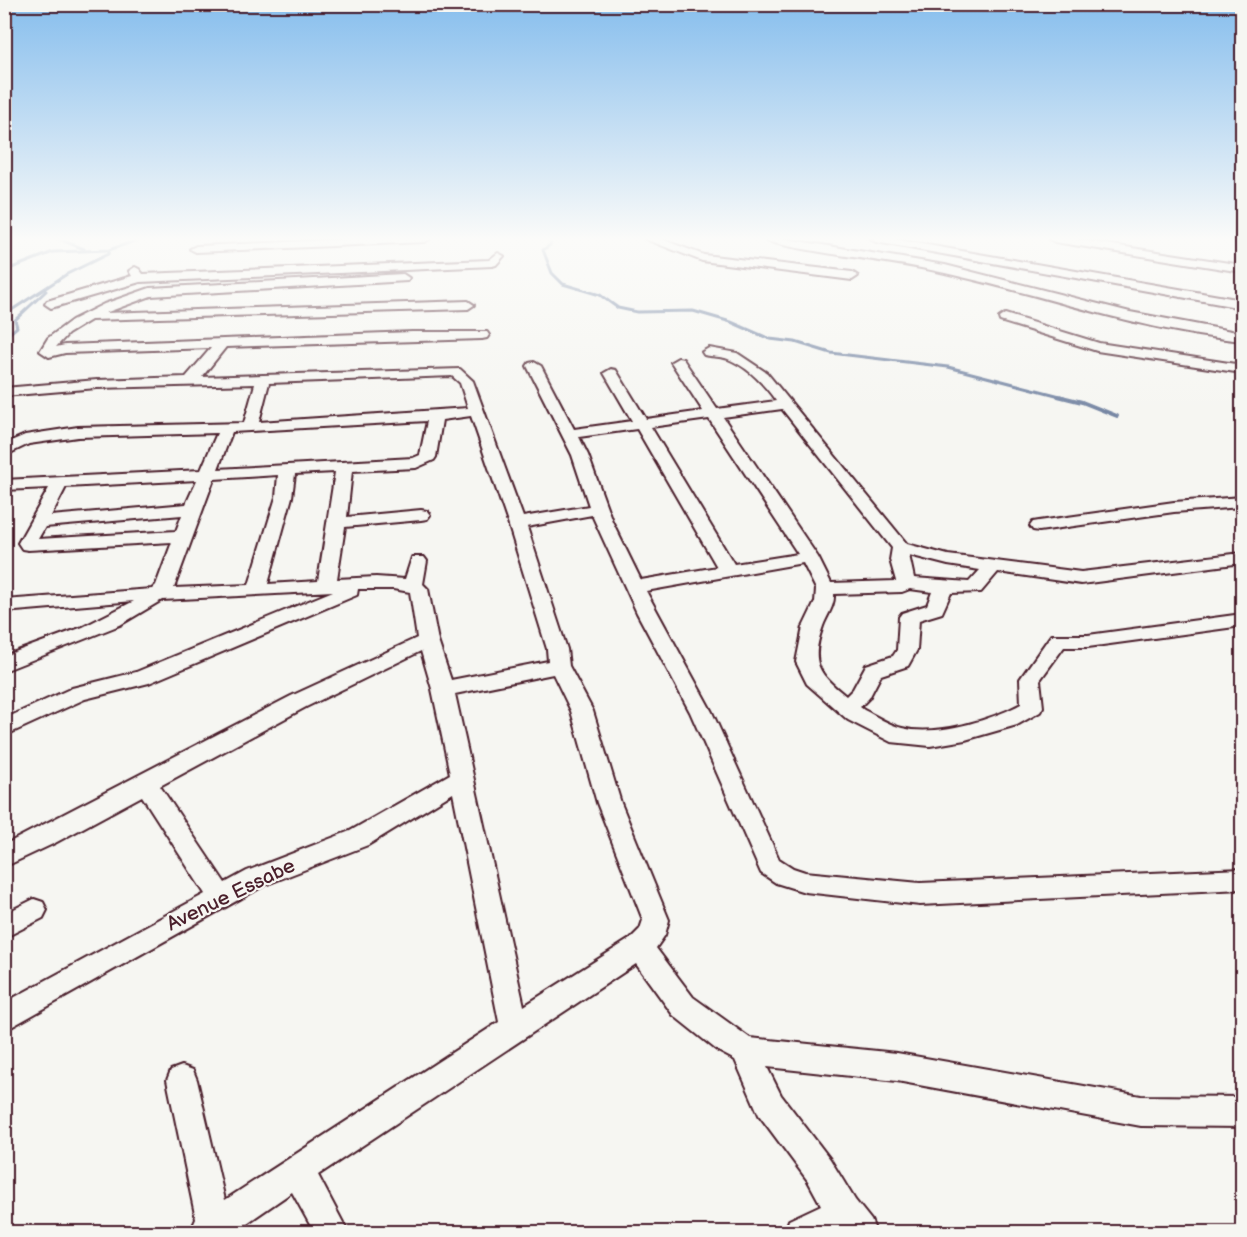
<svg xmlns="http://www.w3.org/2000/svg" width="1247" height="1237" font-family="'Balsamiq Sans',sans-serif">
	<style>
		.lines { fill: none; stroke-linecap: round; stroke-linejoin: round }
		.stream-far1 { stroke: #7787a4; stroke-width: 3 }
		.stream { stroke: #7787a4; stroke-width: 4 }
		.minor-casing { stroke: #4a1f2b; stroke-width: 4 }
		.minor { fill: #f6f6f2; fill-rule: evenodd }
		.labels { text-anchor: middle; dominant-baseline: central; stroke-width: 4.5; stroke-linejoin: round; paint-order: stroke }
		.near-street-label { font-size: 20px; fill: #4a1f2b; stroke: #f6f6f2 }
	</style>
	<rect width="100%" height="100%" fill="#f6f6f2"/>
	<filter id="ink" filterUnits="userSpaceOnUse"><feTurbulence type="fractalNoise" baseFrequency=".0167" numOctaves="2"/><feDisplacementMap in="SourceGraphic" scale="12" xChannelSelector="R" yChannelSelector="G"/><feConvolveMatrix kernelMatrix="1 2 1 2 8 2 1 2 1" color-interpolation-filters="sRGB"/></filter>
	<g filter="url(#ink)">
		<g class="lines">
			<path class="stream-far1" d="M 59,239 L 84,249
				M 552,239 L 550,245 L 543,250 L 552,273 L 563,284 L 600,295 L 618,308 L 637,312 L 693,311 L 731,322 L 770,339 L 795,342 L 831,353 L 948,367 L 1064,397
				M 4,271 L 53,252 L 109,250 L 140,239
				M 4,315 L 67,274 L 108,254 L 109,250
				M 4,338 L 17,327 L 15,320 L 46,291"/>
			<path class="stream" d="M 1058,396 L 1082,402 L 1117,416"/>
			<g class="minor-casing">
				<path id="minor" d="M 354,239 L 430,239 L 424,242 L 196,252 L 190,249 L 196,246 Z
					M 645,239 L 661,239 L 704,255 L 852,272 L 858,276 L 852,280 L 702,261 Z
					M 764,239 L 786,239 L 945,265 L 1130,312 L 1242,333 L 1242,341 C 1141,331 1044,295 945,273 C 886,259 825,256 766,241 Z
					M 870,239 L 893,239 L 1242,300 L 1242,308 L 876,242 Z
					M 1049,239 L 1074,239 L 1242,265 L 1242,272 L 1055,242 Z
					M 498,253 L 504,256 L 496,265 L 492,266 L 140,282 L 51,308 L 45,304 L 47,301 L 132,276 L 129,271 L 135,267 L 139,269 L 143,274 L 489,260 Z
					M 403,274 L 409,278 L 407,281 L 151,296 L 105,313 L 468,301 L 474,305 L 468,309 L 91,320 L 68,334 L 56,347 L 65,345 L 412,332 L 487,332 L 489,335 L 487,338 L 482,339 L 226,347 L 202,377 L 460,369 L 473,381 L 523,517 L 589,506 L 572,455 L 527,366 L 529,363 L 534,362 L 541,366 L 574,429 L 632,421 L 604,373 L 611,369 L 616,370 L 646,419 L 703,411 L 671,362 L 678,358 L 683,359 L 717,409 L 776,401 C 764,384 748,367 728,359 C 721,356 712,357 704,355 L 702,352 L 709,348 L 737,353 L 767,373 L 907,544 L 948,555 L 1081,572 L 1242,553 L 1242,563 L 1081,584 L 998,572 L 981,592 L 951,593 L 942,613 L 919,620 L 917,650 L 908,666 L 881,675 L 869,698 L 860,707 L 864,710 C 876,716 889,725 902,728 C 935,737 992,720 1021,704 L 1020,679 L 1051,635 L 1088,635 L 1242,614 L 1242,626 L 1088,647 L 1064,647 L 1040,680 L 1043,707 L 1040,712 L 1017,725 L 965,740 L 930,746 L 891,742 L 848,720 L 807,684 L 796,662 L 803,627 L 815,602 L 816,589 L 803,563 L 646,591 L 712,712 L 779,859 L 793,868 L 805,872 L 920,883 L 1242,869 L 1242,889 L 920,905 L 805,892 L 776,883 L 761,873 L 690,712 L 637,613 L 592,515 L 527,527 L 567,649 L 569,666 L 593,711 L 621,803 L 669,920 L 665,935 L 656,948 L 693,997 L 750,1038 L 897,1053 L 1141,1096 L 1242,1097 L 1242,1127 L 1141,1126 L 897,1081 L 767,1067 L 781,1095 L 830,1159 L 855,1200 L 871,1220 L 876,1232 L 785,1232 L 789,1220 L 821,1205 L 808,1181 L 759,1115 L 735,1060 L 718,1051 L 673,1015 L 636,964 L 318,1175 L 348,1232 L 314,1232 L 292,1192 L 234,1232 L 190,1232 L 196,1219 L 167,1080 L 171,1070 L 182,1066 L 193,1070 L 197,1080 L 225,1200 L 499,1022 L 453,793 L 368,845 L 265,885 L 4,1031 L 4,1003 L 205,894 L 142,796 L 55,843 L 4,867 L 4,845 L 291,696 L 417,638 L 410,592 L 393,589 L 358,589 L 357,595 L 149,683 L 85,699 L 4,736 L 4,719 L 72,688 L 136,672 L 333,591 L 162,600 L 120,625 L 4,671 L 4,656 L 83,627 L 134,601 L 4,612 L 4,600 L 152,589 L 156,585 L 172,542 L 28,550 L 22,549 L 18,543 L 49,488 L 4,490 L 4,480 L 201,470 L 217,433 L 78,437 L 29,444 L 4,456 L 4,444 L 25,435 L 78,427 L 244,423 L 255,384 L 97,388 L 4,396 L 4,388 L 97,380 L 186,377 L 211,348 L 65,353 L 49,357 L 40,351 L 48,338 L 72,320 L 104,304 L 150,288 ZM 452,376 L 460,383 L 468,408 L 259,422 L 269,383 ZM 782,409 L 892,548 L 890,560 L 896,581 L 831,583 L 818,557 L 723,417 ZM 471,416 L 508,523 L 547,649 L 548,661 L 451,680 L 438,641 L 428,589 L 423,584 L 427,561 L 424,557 L 412,557 L 405,579 L 376,577 L 337,579 L 345,527 L 421,520 L 427,519 L 430,515 L 427,511 L 421,510 L 347,517 L 352,471 L 416,468 L 434,460 L 436,457 L 442,420 ZM 709,419 L 798,554 L 734,564 L 651,427 ZM 427,421 L 420,455 L 413,458 L 218,469 L 232,432 ZM 637,429 L 717,567 L 641,580 L 612,521 L 588,455 L 579,437 ZM 335,472 L 318,581 L 268,584 L 292,497 L 295,474 ZM 278,475 L 276,497 L 249,585 L 174,588 L 214,479 ZM 197,480 L 186,504 L 51,516 L 66,487 ZM 182,515 L 176,531 L 38,539 L 45,527 ZM 909,555 L 948,565 L 980,570 L 969,582 L 914,578 ZM 910,589 L 932,592 L 927,605 L 902,613 L 899,617 L 897,650 L 893,656 L 866,665 L 853,689 L 846,696 C 817,673 810,662 823,626 C 827,615 835,606 834,594 L 902,592 ZM 421,651 L 432,689 L 450,774 L 350,831 L 247,871 L 225,883 L 160,786 L 306,707 ZM 553,674 L 571,711 L 597,803 L 643,920 L 640,929 L 630,939 L 524,1006 L 455,694 Z
					M 1005,314 L 1099,343 L 1242,365 L 1242,373 L 1097,351 L 1000,321 L 999,318 Z
					M 1242,497 L 1242,507 L 1174,512 L 1039,531 L 1033,530 L 1030,526 L 1033,522 L 1039,521 L 1174,502 Z
					M 34,899 L 43,902 L 47,910 L 43,918 L 4,938 L 4,914 Z"/>
			</g>
			<use href="#minor" class="minor"/>
		</g>
	</g>
	<linearGradient id="sky" x2="0" y2="1"><stop stop-color="#87beed"/><stop offset="0.58" stop-color="#fbfbf9"/><stop offset="1" stop-color="#fbfbf9" stop-opacity="0"/></linearGradient>
	<rect width="1247" height="412" fill="url(#sky)"/>
	<g class="labels">
		<g class="near-street-label">
			<text transform="translate(231 895) rotate(-26)">Avenue Essabe</text>
		</g>
	</g>
	<rect width="1247" height="1237" fill="none" stroke="#f6f6f2" stroke-width="24"/>
	<rect x="12" y="12" width="1223" height="1213" fill="none" stroke="#4a1f2b" stroke-width="2" filter="url(#ink)"/>
</svg>
